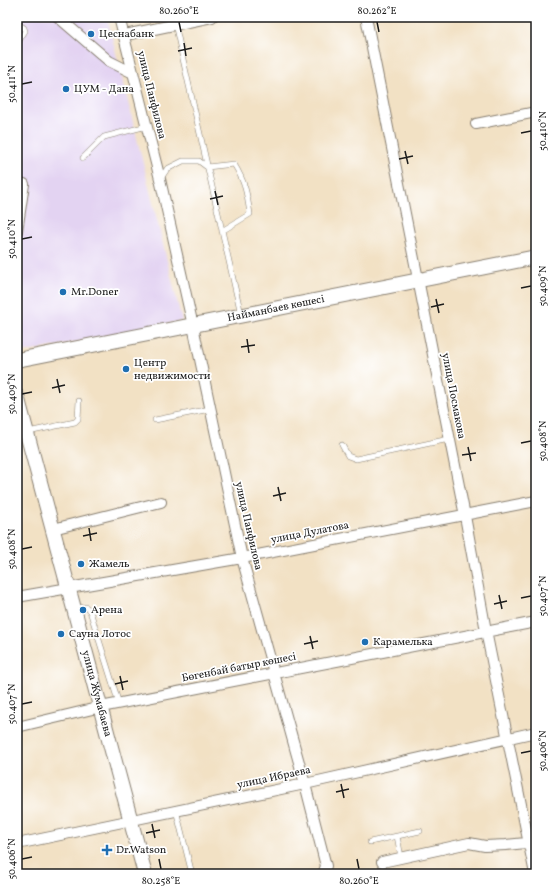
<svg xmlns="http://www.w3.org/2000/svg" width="553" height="891" font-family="Vollkorn,serif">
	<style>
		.built { fill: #e3d3f2 }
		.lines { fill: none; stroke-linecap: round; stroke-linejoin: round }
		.lane-casing { stroke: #877e70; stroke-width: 6 }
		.street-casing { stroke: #877e70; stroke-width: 12 }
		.secondary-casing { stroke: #877e70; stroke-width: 16 }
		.path { stroke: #877e70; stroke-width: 1.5; stroke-dasharray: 3 3; stroke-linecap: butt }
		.lane { stroke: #fff; stroke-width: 5 }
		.street { stroke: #fff; stroke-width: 10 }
		.secondary { stroke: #fff; stroke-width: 14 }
		.ticks { fill: none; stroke: #1c1c1c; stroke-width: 1.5 }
		.poi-dot { fill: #1f6fb2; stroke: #fff; stroke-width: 1.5 }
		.labels { text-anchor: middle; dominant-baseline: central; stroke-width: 3.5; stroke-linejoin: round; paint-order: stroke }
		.poi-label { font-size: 11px; fill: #1c1c1c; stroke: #fff; text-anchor: start }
		.street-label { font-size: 11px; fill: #1c1c1c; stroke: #fff }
		.neatline { fill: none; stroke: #1c1c1c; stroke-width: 1.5 }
		.ticks-label { font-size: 10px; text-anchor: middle; fill: #1c1c1c }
	</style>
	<rect width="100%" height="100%" fill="#fff"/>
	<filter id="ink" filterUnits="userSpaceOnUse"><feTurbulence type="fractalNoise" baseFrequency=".025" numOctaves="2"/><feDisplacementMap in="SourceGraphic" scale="8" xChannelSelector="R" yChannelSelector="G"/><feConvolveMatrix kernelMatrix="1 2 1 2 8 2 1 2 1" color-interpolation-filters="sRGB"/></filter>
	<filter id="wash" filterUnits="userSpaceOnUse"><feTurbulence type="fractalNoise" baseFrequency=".012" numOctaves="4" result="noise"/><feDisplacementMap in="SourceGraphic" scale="16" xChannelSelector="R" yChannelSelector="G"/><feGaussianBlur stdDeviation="0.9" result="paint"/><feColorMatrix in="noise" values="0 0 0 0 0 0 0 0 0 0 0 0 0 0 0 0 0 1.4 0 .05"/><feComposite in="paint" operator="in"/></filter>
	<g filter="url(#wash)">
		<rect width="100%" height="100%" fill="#f2e1c4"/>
		<path class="built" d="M 22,17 L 107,17 L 182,321 L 17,354 L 17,24 Z"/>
	</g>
	<g filter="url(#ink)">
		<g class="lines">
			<g class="lane-casing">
				<path id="lane" d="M 17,23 L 24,28 L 25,31 L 17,44
					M 175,24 L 241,314
					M 83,158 L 104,137 L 147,126
					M 161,178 L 167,169 L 183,161 L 199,161 L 207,167 L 234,164 C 245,182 247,193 250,214 L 222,231
					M 155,420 L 210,409
					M 28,432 L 75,422 L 78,419 L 79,401
					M 342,445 L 348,456 L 356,459 L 449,439
					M 75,608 L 86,607 L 90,611 L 119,704
					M 176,810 L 192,874
					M 397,836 L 401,857
					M 370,842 L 420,831"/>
			</g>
			<g class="street-casing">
				<path id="street" d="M 58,17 L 109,61 L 133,73
					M 119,17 L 160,179 L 193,326 L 242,558 L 305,784 L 326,866 L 323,874
					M 366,17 L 465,516 L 486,631 L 535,874
					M 125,35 L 212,17
					M 476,124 L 536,112
					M 17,231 L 24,184
					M 53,529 L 161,502
					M 17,597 L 242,558 L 536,501
					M 17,727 L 101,707 L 536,622
					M 17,844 L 305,784 L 536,732
					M 382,862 L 469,843 L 485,846 L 506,845 L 536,842
					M 17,873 L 17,874"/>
			</g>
			<g class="secondary-casing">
				<g id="secondary">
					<path id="s1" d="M 17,360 L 536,257"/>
					<path id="s2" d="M 17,396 L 145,874"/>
				</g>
			</g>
			<path class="path" d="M 17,169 L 21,172 L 22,175"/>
			<use href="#lane" class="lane"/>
			<use href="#street" class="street"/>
			<use href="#secondary" class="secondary"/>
		</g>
	</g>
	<path class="ticks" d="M 179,22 L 181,32M 377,22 L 379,32M 184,43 L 186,56M 178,51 L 192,48M 22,84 L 32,82M 521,133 L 531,131M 405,151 L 408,164M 399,159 L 413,156M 215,191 L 218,205M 210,199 L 223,196M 22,239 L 32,237M 521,288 L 531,286M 436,299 L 439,313M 431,307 L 444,304M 247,339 L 249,353M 241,347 L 255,345M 57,379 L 60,393M 52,388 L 65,385M 22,394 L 32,392M 521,443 L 531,441M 468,447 L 471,461M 462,455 L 476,453M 278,487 L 281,501M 273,496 L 286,493M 89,528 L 91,541M 83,536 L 97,533M 22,549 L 32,547M 499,595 L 502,609M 521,598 L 531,596M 494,604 L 507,601M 310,636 L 313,649M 304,644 L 318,641M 120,676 L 123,690M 115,684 L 128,681M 22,704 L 32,702M 521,753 L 531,751M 341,784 L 344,798M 336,792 L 349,789M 152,824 L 155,838M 146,833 L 160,830M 22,859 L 32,857M 159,859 L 161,869M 357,859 L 359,869"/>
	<g class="poi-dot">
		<circle cx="91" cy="34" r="4"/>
		<circle cx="66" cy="89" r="4"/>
		<circle cx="63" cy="292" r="4"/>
		<circle cx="126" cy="369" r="4"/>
		<circle cx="81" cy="564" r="4"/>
		<circle cx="83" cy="610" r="4"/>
		<circle cx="61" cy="634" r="4"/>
		<circle cx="365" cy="642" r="4"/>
		<path d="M105 844h4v4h4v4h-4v4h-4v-4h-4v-4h4z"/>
	</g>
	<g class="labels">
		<g class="poi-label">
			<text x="99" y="34">Цеснабанк</text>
			<text x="74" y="89">ЦУМ - Дана</text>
			<text x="71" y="292">Mr.Doner</text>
			<text x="134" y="363">Центр<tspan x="134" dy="13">недвижимости</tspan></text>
			<text x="89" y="564">Жамель</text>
			<text x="91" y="610">Арена</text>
			<text x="69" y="634">Сауна Лотос</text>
			<text x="373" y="642">Карамелька</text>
			<text x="116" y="850">Dr.Watson</text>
		</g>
		<g class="street-label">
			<text transform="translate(151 95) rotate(76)">улица Панфилова</text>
			<text stroke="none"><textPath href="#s1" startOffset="264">Найманбаев көшесі</textPath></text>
			<text transform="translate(453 396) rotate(79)">улица Посмакова</text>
			<text transform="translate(248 526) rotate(77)">улица Панфилова</text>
			<text transform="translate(310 533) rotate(-11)">улица Дулатова</text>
			<text transform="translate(239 668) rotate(-11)">Бөгенбай батыр көшесі</text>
			<text stroke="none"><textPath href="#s2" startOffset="308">улица Жумабаева</textPath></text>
			<text transform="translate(274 778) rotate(-12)">улица Ибраева</text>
		</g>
	</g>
	<rect width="553" height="891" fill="none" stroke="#fff" stroke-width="44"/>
	<rect x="22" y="22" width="509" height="847" class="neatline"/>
	<g class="ticks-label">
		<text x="179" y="14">80.260°E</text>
		<text x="377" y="14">80.262°E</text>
		<text transform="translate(11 84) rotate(-90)" y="4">50.411°N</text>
		<text transform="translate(542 131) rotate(-90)" y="4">50.410°N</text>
		<text transform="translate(11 239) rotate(-90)" y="4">50.410°N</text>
		<text transform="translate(542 286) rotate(-90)" y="4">50.409°N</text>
		<text transform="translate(11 394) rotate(-90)" y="4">50.409°N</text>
		<text transform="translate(542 441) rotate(-90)" y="4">50.408°N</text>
		<text transform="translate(11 549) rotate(-90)" y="4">50.408°N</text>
		<text transform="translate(542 596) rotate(-90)" y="4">50.407°N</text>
		<text transform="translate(11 704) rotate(-90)" y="4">50.407°N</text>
		<text transform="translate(542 751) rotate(-90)" y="4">50.406°N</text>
		<text transform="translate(11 859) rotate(-90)" y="4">50.406°N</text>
		<text x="161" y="884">80.258°E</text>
		<text x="359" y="884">80.260°E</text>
	</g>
</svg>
